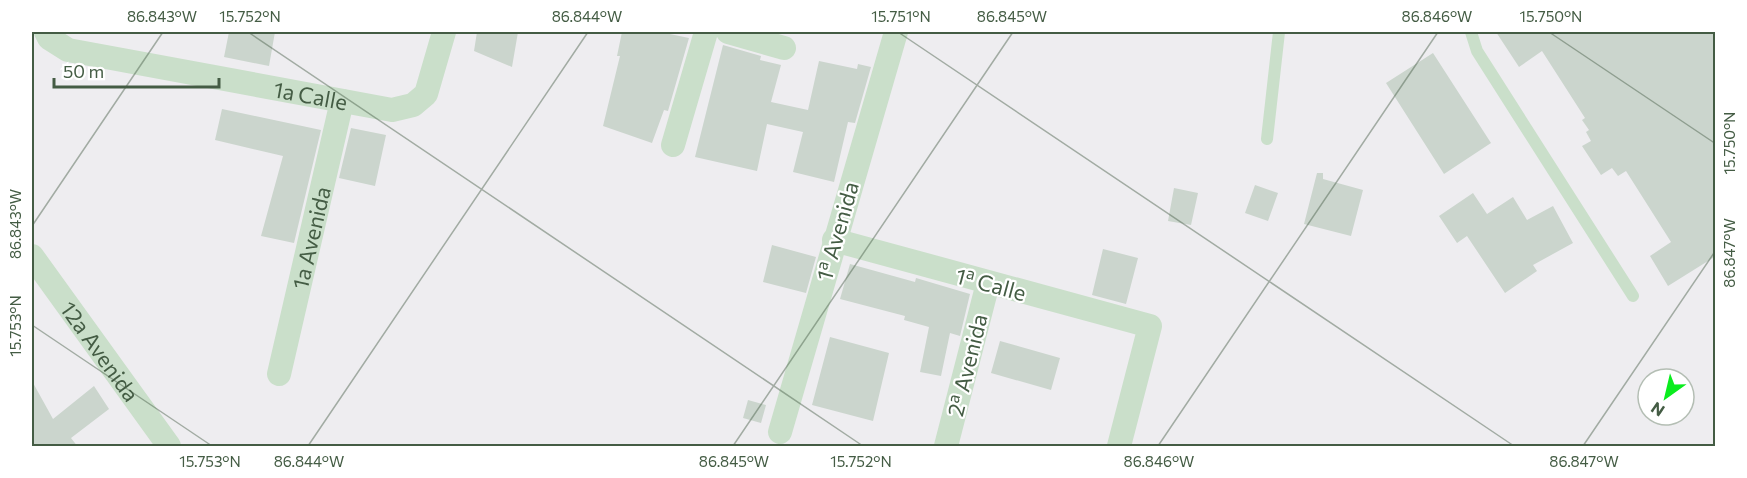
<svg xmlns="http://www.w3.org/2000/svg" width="1747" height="478" font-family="Commissioner,sans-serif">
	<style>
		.building { fill: #cbd5cd }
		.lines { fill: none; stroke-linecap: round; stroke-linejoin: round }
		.service { stroke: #cadfca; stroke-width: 12 }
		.minor { stroke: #cadfca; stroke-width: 24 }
		.ticks { fill: none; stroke: #445c44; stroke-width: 1.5; stroke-opacity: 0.45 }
		.labels { text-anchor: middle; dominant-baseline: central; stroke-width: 4.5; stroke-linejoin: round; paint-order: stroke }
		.street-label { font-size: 22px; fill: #445c44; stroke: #fff }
		.neatline { fill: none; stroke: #445c44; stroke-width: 2 }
		.ticks-label { font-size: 15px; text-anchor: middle; fill: #445c44 }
	</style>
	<rect width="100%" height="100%" fill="#eeedf0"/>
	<path class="building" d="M 229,32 L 275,32 L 269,66 L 224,57 Z
		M 477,32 L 518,32 L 512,67 L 474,51 Z
		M 622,32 L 660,32 L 689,38 L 668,111 L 664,110 L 652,143 L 603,126 L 620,56 L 617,56 Z
		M 1496,32 L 1716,32 L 1716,256 L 1668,286 L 1650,256 L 1671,242 L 1626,171 L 1618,176 L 1612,168 L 1601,175 L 1582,146 L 1591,141 L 1586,132 L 1589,130 L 1582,120 L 1585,118 L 1542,51 L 1519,67 Z
		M 723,45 L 761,56 L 760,60 L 781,65 L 771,102 L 808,110 L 819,61 L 857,69 L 858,64 L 871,67 L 855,123 L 848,122 L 834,182 L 793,172 L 803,132 L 767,124 L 757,171 L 695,157 Z
		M 1433,53 L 1491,143 L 1444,174 L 1386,83 Z
		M 222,109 L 321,130 L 294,243 L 261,236 L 283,156 L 215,140 Z
		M 351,128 L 386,135 L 375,186 L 339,178 Z
		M 1317,173 L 1323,173 L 1323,179 L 1363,190 L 1351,236 L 1304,224 Z
		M 1255,185 L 1278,193 L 1268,221 L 1245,213 Z
		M 1174,188 L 1198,193 L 1191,225 L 1168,221 Z
		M 1473,193 L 1487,214 L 1513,197 L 1527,220 L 1553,206 L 1573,243 L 1533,265 L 1537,271 L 1505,293 L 1467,236 L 1457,243 L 1439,216 Z
		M 772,245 L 816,257 L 806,293 L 763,282 Z
		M 1103,249 L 1138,258 L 1126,304 L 1092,295 Z
		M 850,264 L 915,282 L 916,278 L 970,294 L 960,336 L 950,333 L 941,376 L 920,372 L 929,327 L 904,320 L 905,316 L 840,299 Z
		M 830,337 L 889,353 L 873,421 L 812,405 Z
		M 1000,341 L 1060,358 L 1051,390 L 991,373 Z
		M 32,381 L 53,419 L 94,386 L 109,409 L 71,438 L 78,447 L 32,447 Z
		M 748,400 L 766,405 L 761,423 L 743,418 Z"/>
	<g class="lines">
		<path class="service" d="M 1471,32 L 1477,51 L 1633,296
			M 1267,139 L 1279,32"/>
		<g class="minor">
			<path id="s1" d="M 46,32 L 49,38 L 68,50 L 392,110 L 413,105 L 426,94 L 444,32"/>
			<path d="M 728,32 L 784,48"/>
			<path d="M 673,145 L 706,32"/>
			<path d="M 834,240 L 1150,326 L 1119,446"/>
			<path id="s2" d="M 32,256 L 169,446"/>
			<path id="s3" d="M 279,374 L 342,101"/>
			<path d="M 780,432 L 896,32"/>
			<path d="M 946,446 L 988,283"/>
		</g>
	</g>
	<path class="ticks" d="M 248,32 L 863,446M 898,32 L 1514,446M 1549,32 L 1716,144M 32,226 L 163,32M 32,325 L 212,446M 308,446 L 588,32M 733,446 L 1013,32M 1158,446 L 1438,32M 1583,446 L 1716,250"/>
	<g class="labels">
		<g class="street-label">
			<text stroke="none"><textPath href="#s1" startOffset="276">1a Calle</textPath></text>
			<text transform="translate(837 231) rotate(-74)">1ª Avenida</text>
			<text stroke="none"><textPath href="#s3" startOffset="140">1a Avenida</textPath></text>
			<text transform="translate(991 284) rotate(15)">1ª Calle</text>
			<text stroke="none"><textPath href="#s2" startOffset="117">12a Avenida</textPath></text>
			<text transform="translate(967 365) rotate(-76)">2ª Avenida</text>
		</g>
	</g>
	<rect width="1747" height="478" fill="none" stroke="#ffffff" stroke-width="66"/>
	<g transform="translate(1666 397) rotate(214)"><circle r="28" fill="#ffffff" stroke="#b4beb4" stroke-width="1.5"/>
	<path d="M0-4.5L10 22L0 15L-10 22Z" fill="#0aec1e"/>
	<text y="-9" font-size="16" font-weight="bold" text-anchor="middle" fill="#445c44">N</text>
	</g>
	<path d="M54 78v9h165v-9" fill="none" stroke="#445c44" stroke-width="3"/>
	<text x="63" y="78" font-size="18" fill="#445c44" stroke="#ffffff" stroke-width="4.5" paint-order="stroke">50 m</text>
	<rect x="33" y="33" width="1681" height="412" class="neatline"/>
	<g class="ticks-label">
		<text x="162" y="22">86.843°W</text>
		<text x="250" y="22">15.752°N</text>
		<text x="587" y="22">86.844°W</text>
		<text x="901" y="22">15.751°N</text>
		<text x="1012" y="22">86.845°W</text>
		<text x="1437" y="22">86.846°W</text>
		<text x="1551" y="22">15.750°N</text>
		<text transform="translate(1730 143) rotate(-90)" y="5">15.750°N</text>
		<text transform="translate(16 224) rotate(-90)" y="5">86.843°W</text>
		<text transform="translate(1730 253) rotate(-90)" y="5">86.847°W</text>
		<text transform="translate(16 326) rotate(-90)" y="5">15.753°N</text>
		<text x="210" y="467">15.753°N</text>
		<text x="309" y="467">86.844°W</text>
		<text x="734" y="467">86.845°W</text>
		<text x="861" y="467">15.752°N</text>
		<text x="1159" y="467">86.846°W</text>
		<text x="1584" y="467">86.847°W</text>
	</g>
</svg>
